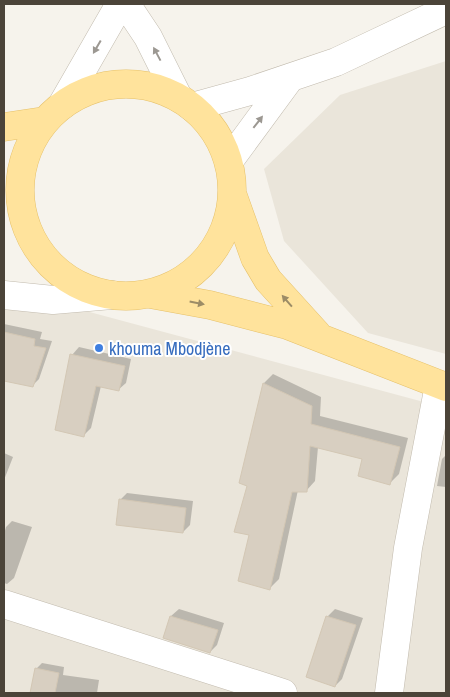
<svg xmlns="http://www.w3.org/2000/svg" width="450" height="697" font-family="'Archivo Narrow',sans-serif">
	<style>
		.residential { fill: #eae5da }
		.shadow { fill: #0003 }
		.building { fill: #d8cfc1; stroke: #d3c7b4 }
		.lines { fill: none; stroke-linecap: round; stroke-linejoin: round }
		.minor-casing { stroke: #c2bbae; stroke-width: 29 }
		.major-casing { stroke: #e6c16a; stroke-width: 29 }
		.minor { stroke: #fff; stroke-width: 28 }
		.major { stroke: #ffe39c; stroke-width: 28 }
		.oneway { fill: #9c9892 }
		.oneway2 { fill: #9c8c66 }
		.shop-dot { fill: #3f7fe0; stroke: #fff; stroke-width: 2 }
		.labels { text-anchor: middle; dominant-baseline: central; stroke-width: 4; stroke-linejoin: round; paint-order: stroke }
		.shop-label { font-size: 18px; fill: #366cbe; stroke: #fff; text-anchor: start }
	</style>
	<rect width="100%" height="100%" fill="#f6f3ec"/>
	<path class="residential" d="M 446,61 L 446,354 L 368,333 L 284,241 L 264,169 L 340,95 Z
		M 4,289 L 446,408 L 446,693 L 4,693 Z"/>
	<path class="shadow" d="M 4,324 L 42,332 L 40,339 L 52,341 L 39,379 L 32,386 L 4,380 Z
		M 79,347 L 131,359 L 126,383 L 118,390 L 101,386 L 91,428 L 84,435 L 72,355 Z
		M 273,374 L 321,397 L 320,416 L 408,438 L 399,474 L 390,483 L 364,459 L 318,447 L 315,481 L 306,491 L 298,490 L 279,579 L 270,588 L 251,534 L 248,486 L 241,482 L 264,383 Z
		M 4,453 L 13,457 L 4,480 Z
		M 446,455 L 446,487 L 437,486 L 442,459 Z
		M 127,493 L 193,501 L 190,525 L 183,532 L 120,500 Z
		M 12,521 L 32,527 L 14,578 L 7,584 L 4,583 L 4,534 L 6,527 Z
		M 179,609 L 224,623 L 217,645 L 210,652 L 171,616 Z
		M 335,609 L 363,618 L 342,679 L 335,686 L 307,677 L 328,616 Z
		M 42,663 L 64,667 L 63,675 L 99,680 L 97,693 L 31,693 L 36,669 Z"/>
	<path class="building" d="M 4,332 L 35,339 L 34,346 L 46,348 L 33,387 L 4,381 Z
		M 70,354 L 125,366 L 119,391 L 96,386 L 84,437 L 55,430 Z
		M 263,383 L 312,406 L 311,424 L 400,447 L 390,485 L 358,476 L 362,459 L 310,446 L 307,492 L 292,492 L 270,590 L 238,581 L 249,535 L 234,532 L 247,486 L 239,483 Z
		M 119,499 L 186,508 L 183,533 L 116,525 Z
		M 170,616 L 218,630 L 210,653 L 163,638 Z
		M 326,616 L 356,625 L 335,687 L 306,677 Z
		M 35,668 L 59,673 L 55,693 L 30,693 Z"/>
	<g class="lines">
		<g class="minor-casing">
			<path id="minor" d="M 126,4 L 148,37 L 178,97
				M 62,105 L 120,4
				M 192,107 L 250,91 L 336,62 L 446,10
				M 229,161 L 290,78
				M 4,295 L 53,300 L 112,295
				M 4,604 L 283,693
				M 389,693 L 408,548 L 439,385"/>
		</g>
		<g class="major-casing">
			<path id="major" d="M20 190a106 106 0 1 1 212 0a106 106 0 1 1-212 0Z
				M 4,127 L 44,121
				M 233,196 L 255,258 L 268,280 L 317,334
				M 150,294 L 210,305 L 287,325 L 446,387"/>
		</g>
		<use href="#minor" class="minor"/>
		<use href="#major" class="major"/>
	</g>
	<defs><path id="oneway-solid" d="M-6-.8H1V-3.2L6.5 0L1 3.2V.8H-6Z" transform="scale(1.25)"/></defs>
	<g class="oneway">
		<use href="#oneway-solid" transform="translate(97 47) rotate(120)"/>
		<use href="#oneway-solid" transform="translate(157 54) rotate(-118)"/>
		<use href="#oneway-solid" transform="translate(258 122) rotate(-52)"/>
	</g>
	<g class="oneway2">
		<use href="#oneway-solid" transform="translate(287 301) rotate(-131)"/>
		<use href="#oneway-solid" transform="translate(197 303) rotate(11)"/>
	</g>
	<circle class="shop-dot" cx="99" cy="348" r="5"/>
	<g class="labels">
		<g class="shop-label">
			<text x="109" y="348">khouma Mbodjène</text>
		</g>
	</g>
	<rect width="450" height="697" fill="none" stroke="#4b4439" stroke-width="10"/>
</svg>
